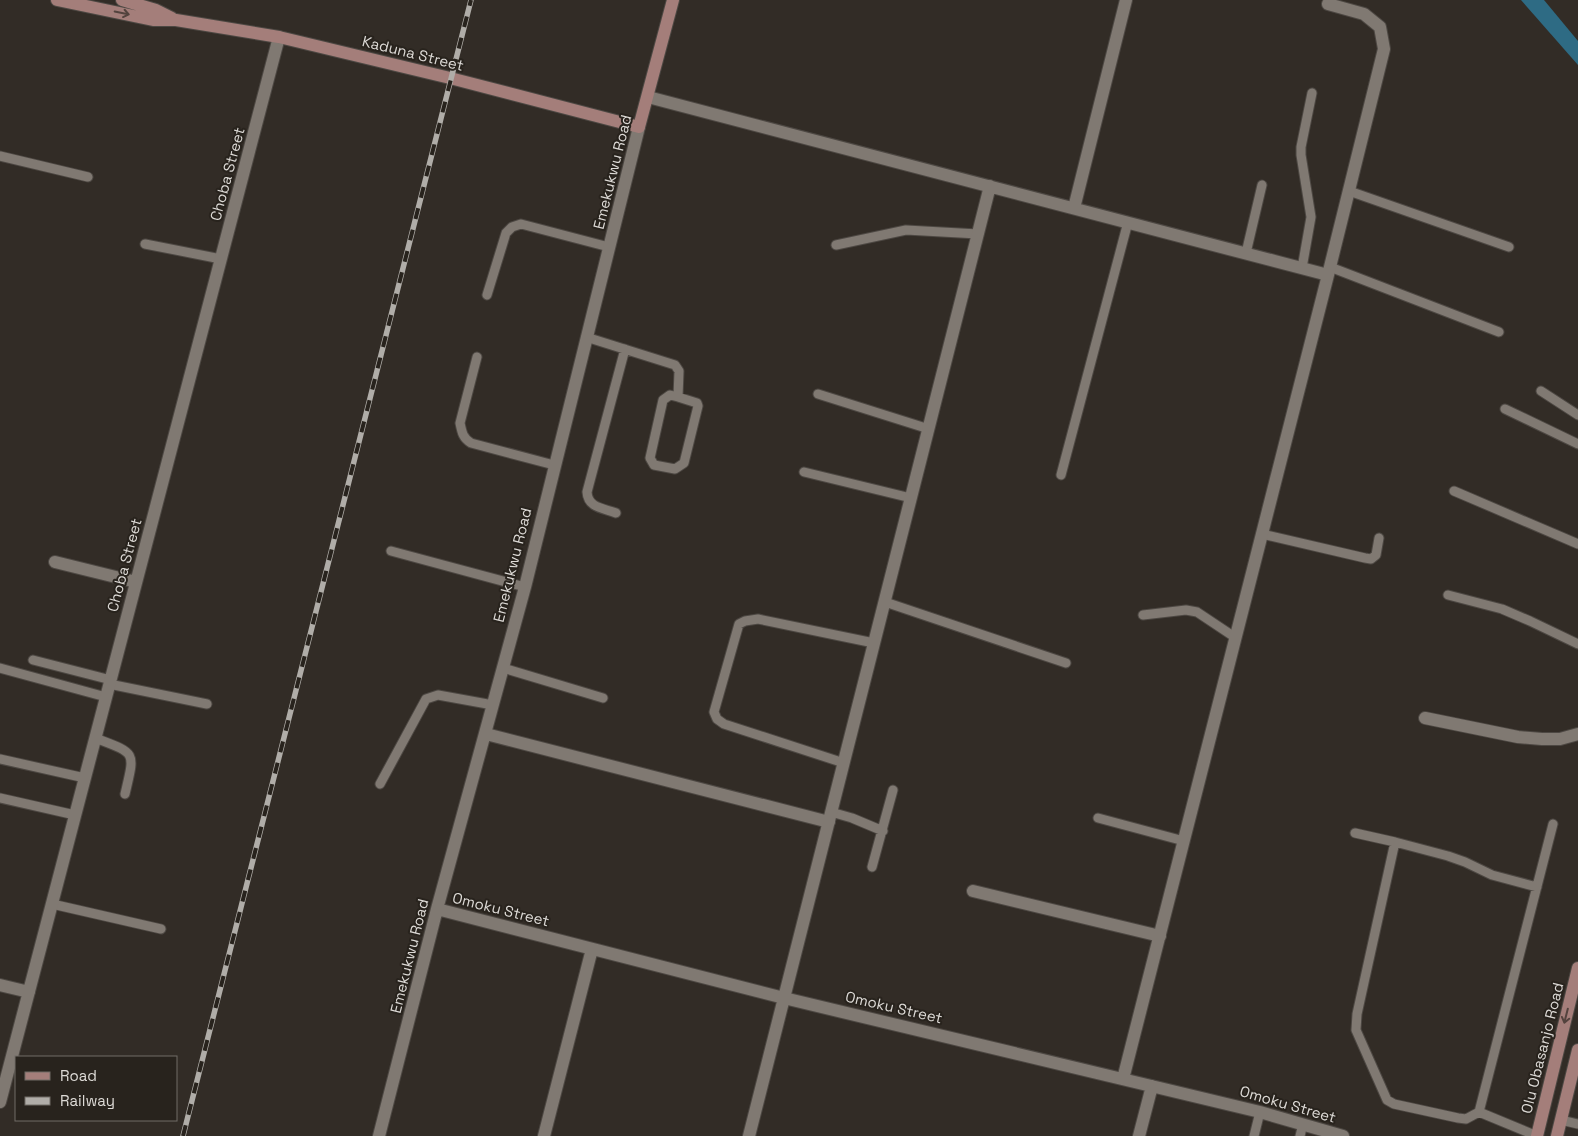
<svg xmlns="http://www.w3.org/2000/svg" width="1578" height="1136" font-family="'Space Grotesk',sans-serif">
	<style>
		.water { fill: #2e6b84 }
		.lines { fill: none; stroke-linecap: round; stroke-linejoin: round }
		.lane-casing { stroke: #4d4843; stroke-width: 11 }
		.street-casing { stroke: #4d4843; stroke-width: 14 }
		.secondary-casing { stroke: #4d4843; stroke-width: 14 }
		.lane { stroke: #807972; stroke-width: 9 }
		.street { stroke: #807972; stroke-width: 12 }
		.secondary { stroke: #a47e7a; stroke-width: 12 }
		.rail-casing { stroke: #b0ada8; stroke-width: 5.5 }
		.rail { stroke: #28231d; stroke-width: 4; stroke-dasharray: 11; stroke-linecap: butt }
		.oneway { stroke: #53433e }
		.labels { text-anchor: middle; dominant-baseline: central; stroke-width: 4; stroke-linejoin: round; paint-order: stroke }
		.street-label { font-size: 15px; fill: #dddad6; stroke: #28231d }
	</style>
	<rect width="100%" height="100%" fill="#322c26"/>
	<path class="water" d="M 1521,0 L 1544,0 L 1578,41 L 1578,65 Z"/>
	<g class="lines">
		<g class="lane-casing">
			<path id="lane" d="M 0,156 L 88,177
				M 1349,191 L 1509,247
				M 145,244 L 221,259
				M 836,245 L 906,230 L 978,234
				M 1246,253 L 1262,185
				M 1330,267 L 1499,332
				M 1302,268 L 1311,217 L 1301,155 L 1301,147 L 1312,93
				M 487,295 L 506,233 L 512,227 L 521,224 L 609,247
				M 586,337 L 675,365 L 679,371 L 678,397 L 697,403 L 698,406 L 684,463 L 675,469 L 654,465 L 650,458 L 663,400 L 670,395 L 678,397
				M 477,357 L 460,423 C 462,433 463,438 471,443 L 554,465
				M 1541,391 L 1578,415
				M 818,394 L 929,429
				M 1505,409 L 1578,444
				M 804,472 L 911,498
				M 1061,475 L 1128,222
				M 1454,491 L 1578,544
				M 616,513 C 603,508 588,508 587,492 L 625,349
				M 1262,534 L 1365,558 L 1371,559 L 1376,555 L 1379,538
				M 391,551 L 525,587
				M 1448,595 L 1502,609 L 1530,621 L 1578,644
				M 885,602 L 1066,663
				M 1143,615 L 1186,610 L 1197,612 L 1236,638
				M 33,660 L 111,680
				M 0,668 L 106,697
				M 503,668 L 603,698
				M 109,684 L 207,704
				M 95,738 C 137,754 135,751 125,794
				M 0,759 L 85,778
				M 844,763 L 724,724 L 717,719 L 714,712 L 739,624 L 745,621 L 758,619 L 874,643
				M 380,784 L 426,699 L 438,695 L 493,705
				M 0,798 L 75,815
				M 831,812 L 852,818 L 883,831
				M 1098,818 L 1184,841
				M 1355,833 L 1395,842 L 1448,856 L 1465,862 L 1492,875 L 1537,887
				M 1395,842 L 1357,1014 L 1356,1030 L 1387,1100 L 1394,1104 L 1458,1118 L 1466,1119 L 1479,1112
				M 872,867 L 893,790
				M 52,904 L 161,929
				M 1561,1120 L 1578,1124
				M 1254,1136 L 1260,1112
				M 1300,1136 L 1303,1124
				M 1537,1136 L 1479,1112 L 1553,824"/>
		</g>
		<g class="street-casing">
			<path id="street" d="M 648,97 L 1328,275
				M 1074,208 L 1126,0
				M 55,562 L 136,582
				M 1425,718 L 1518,737 L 1542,739 L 1560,739 L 1578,734
				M 486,734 L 829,822
				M 973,891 L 1160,936
				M 437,909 L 784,998 L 1260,1112 L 1343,1136
				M 0,985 L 29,992
				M 1123,1079 L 1328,275 L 1384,49 L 1380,27 L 1364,14 L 1328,4
				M 0,1102 L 279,37
				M 379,1136 L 437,909 L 525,587 L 639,127
				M 544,1136 L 592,949
				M 749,1136 L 990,186
				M 1139,1136 L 1152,1086"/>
		</g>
		<g class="secondary-casing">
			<path id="secondary" d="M 57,0 L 153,20 L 176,20 L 279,37 L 450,78 L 639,127 L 673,0
				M 122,0 L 156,10 L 172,18
				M 1537,1136 L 1578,968
				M 1557,1136 L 1578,1050"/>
		</g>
		<use href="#lane" class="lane"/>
		<use href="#street" class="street"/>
		<use href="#secondary" class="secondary"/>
		<g class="rail-casing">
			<path id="rail" d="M 183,1136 L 471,0"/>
		</g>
		<use href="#rail" class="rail"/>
	</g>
	<defs><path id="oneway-shaft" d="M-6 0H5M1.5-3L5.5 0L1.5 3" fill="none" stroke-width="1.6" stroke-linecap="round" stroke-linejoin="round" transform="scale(1.25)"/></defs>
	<g class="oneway">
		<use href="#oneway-shaft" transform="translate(122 13) rotate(12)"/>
		<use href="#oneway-shaft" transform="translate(1566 1016) rotate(104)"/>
	</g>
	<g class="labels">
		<g class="street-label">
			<text transform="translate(413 53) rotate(14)">Kaduna Street</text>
			<text transform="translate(612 172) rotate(-76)">Emekukwu Road</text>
			<text transform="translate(227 174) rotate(-75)">Choba Street</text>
			<text transform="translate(124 565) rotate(-75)">Choba Street</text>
			<text transform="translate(512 565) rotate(-76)">Emekukwu Road</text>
			<text transform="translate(501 909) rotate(14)">Omoku Street</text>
			<text transform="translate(409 956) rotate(-76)">Emekukwu Road</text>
			<text transform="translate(894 1007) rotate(13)">Omoku Street</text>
			<text transform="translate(1542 1048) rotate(-76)">Olu Obasanjo Road</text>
			<text transform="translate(1288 1104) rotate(16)">Omoku Street</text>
		</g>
	</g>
	<rect x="15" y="1056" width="162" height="65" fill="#28231d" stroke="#706c67"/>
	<rect x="25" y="1072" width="25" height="8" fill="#a47e7a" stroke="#706c67"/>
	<text x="60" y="1081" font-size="15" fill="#dddad6">Road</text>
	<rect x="25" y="1097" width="25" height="8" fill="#b0ada8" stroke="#706c67"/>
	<text x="60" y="1106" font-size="15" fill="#dddad6">Railway</text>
</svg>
